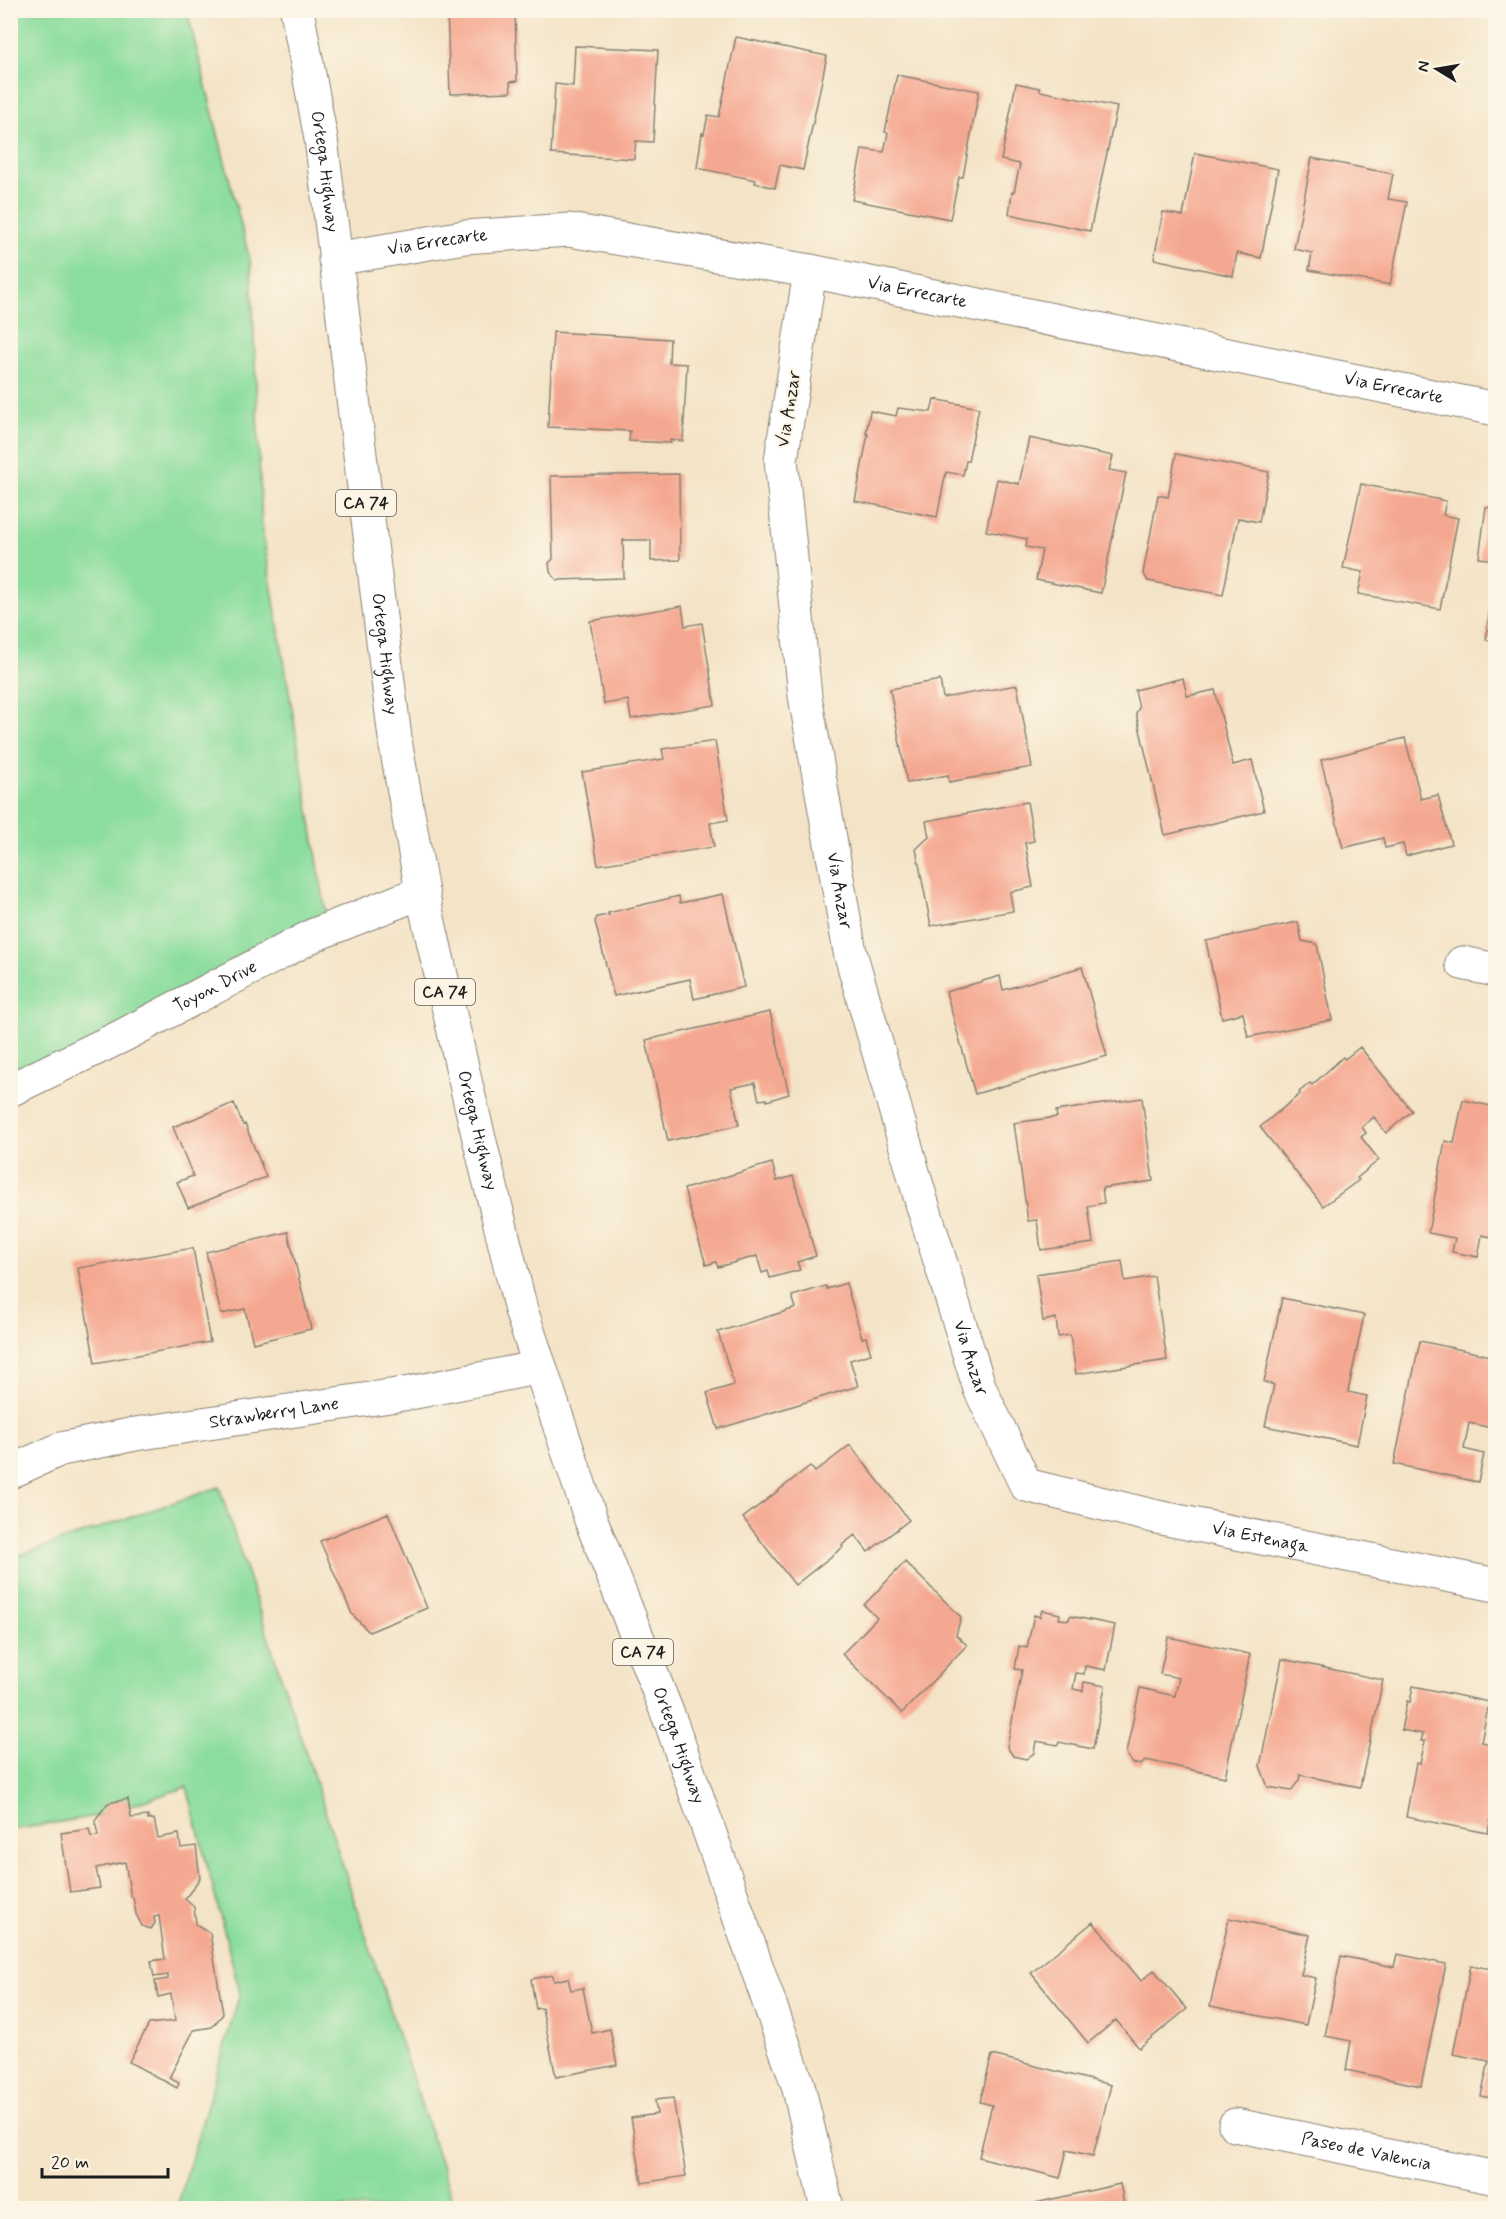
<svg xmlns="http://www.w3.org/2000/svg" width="1506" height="2219" font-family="Mynerve,sans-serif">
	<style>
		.green { fill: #8bdd9e; stroke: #547c5d; stroke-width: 1.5 }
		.building { fill: #f5a891 }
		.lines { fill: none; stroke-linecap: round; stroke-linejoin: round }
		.street-casing { stroke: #888072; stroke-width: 35 }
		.primary-casing { stroke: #888072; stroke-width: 35 }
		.street { stroke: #fff; stroke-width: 33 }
		.primary { stroke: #fff; stroke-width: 33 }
		.labels { text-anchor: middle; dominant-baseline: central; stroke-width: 4.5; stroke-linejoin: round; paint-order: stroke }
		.shield { fill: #fcf5e5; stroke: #5f5d58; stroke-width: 1.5 }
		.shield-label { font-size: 16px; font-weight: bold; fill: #1c1c1c }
		.street-label { font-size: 18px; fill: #1c1c1c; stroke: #fcf5e5 }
	</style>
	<rect width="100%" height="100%" fill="#fcf5e5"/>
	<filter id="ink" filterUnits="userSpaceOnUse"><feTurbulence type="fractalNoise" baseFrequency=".0167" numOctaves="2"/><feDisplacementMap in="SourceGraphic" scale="12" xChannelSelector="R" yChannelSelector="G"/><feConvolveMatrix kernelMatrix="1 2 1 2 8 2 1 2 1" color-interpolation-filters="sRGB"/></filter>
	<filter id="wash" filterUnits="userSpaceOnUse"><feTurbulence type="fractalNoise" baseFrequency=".008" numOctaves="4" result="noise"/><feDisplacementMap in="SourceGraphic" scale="24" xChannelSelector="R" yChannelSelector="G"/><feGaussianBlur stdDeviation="1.35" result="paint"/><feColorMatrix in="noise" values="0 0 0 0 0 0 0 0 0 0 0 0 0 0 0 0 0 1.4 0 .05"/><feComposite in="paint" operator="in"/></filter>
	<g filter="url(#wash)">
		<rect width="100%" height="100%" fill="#f4e4c7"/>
		<path class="green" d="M 11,11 L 187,11 L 251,265 L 262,529 L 327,919 L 11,1093 Z
			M 219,1487 L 248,1576 L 455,2208 L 177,2208 L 240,1993 L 187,1787 L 97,1816 L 11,1830 L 11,1558 Z"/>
		<g id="blocks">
			<path class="building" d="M 447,10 L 515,10 L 517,81 L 510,82 L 511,92 L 450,94 Z
				M 736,37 L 827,56 L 803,170 L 780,165 L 775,188 L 755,183 L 756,180 L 697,168 L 702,133 L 704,134 L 708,115 L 719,117 Z
				M 575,46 L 658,50 L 653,142 L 636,141 L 634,159 L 551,154 L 555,84 L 573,86 Z
				M 897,75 L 979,91 L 963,177 L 959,177 L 950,219 L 852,200 L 862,149 L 884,152 L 888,133 L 885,132 Z
				M 1016,83 L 1040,88 L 1040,91 L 1117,107 L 1090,231 L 1009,214 L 1012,192 L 1014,192 L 1020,164 L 1001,160 Z
				M 1195,153 L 1278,169 L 1261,258 L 1237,253 L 1233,276 L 1154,259 L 1163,212 L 1183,216 Z
				M 1312,158 L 1393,174 L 1388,199 L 1407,202 L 1390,285 L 1309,270 L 1312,253 L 1294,249 Z
				M 553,332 L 670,339 L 669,363 L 687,364 L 683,441 L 670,440 L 671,443 L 629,441 L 630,431 L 548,427 Z
				M 934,399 L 979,408 L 968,461 L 966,461 L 963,475 L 946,472 L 937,517 L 855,501 L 868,434 L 866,434 L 870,411 L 896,416 L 898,408 L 931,412 Z
				M 1029,438 L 1113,456 L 1109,470 L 1126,473 L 1101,593 L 1036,580 L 1042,550 L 1026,547 L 1027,539 L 986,531 L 997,479 L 1019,484 Z
				M 1176,454 L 1269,472 L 1259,522 L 1238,518 L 1223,595 L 1148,581 L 1143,573 L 1158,495 L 1168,497 Z
				M 679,474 L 680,560 L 651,561 L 651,540 L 623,540 L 624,578 L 557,580 L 550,572 L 549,563 L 553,559 L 551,476 Z
				M 1361,484 L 1446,501 L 1443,515 L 1458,518 L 1440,609 L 1358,594 L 1363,572 L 1343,568 Z
				M 1486,507 L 1496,509 L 1496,560 L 1479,558 Z
				M 1494,571 L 1496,571 L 1496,641 L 1486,640 Z
				M 682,606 L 685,626 L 702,623 L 715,705 L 631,719 L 628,700 L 604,704 L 590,621 Z
				M 1183,678 L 1187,696 L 1215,690 L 1233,765 L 1252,760 L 1264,811 L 1165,835 L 1136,713 L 1139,708 L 1135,690 Z
				M 940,680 L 943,698 L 1017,685 L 1032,767 L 949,782 L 948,775 L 907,783 L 890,689 Z
				M 1405,738 L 1421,799 L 1438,795 L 1451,844 L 1406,856 L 1403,844 L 1385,848 L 1383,838 L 1343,848 L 1321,760 Z
				M 715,741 L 728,820 L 710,823 L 714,847 L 598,865 L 582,772 L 664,759 L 662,749 Z
				M 1027,802 L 1034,841 L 1025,843 L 1033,887 L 1010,892 L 1013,911 L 931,926 L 916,849 L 929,837 L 926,821 Z
				M 723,894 L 744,987 L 694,999 L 690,979 L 614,996 L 595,922 L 597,917 L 609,915 L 608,913 L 679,896 L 680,903 Z
				M 1298,922 L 1302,941 L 1317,944 L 1332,1020 L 1248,1037 L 1243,1013 L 1222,1018 L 1206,941 Z
				M 1082,967 L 1107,1056 L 975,1094 L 946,992 L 1000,976 L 1003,990 Z
				M 770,1012 L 789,1094 L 767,1101 L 767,1099 L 759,1100 L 755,1083 L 731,1088 L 739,1125 L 668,1141 L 646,1040 Z
				M 1360,1047 L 1412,1111 L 1386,1133 L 1374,1117 L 1362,1127 L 1366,1133 L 1361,1137 L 1379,1160 L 1357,1178 L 1359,1180 L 1323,1206 L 1260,1127 L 1300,1094 L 1299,1092 L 1310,1083 L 1312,1085 L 1343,1057 L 1345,1059 Z
				M 1142,1098 L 1153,1181 L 1102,1188 L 1104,1203 L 1088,1206 L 1093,1243 L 1041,1250 L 1037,1220 L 1028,1221 L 1014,1123 L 1057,1117 L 1056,1111 Z
				M 1463,1100 L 1496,1107 L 1496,1238 L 1482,1235 L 1478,1257 L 1452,1252 L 1455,1238 L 1428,1233 L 1445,1141 L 1454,1143 Z
				M 234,1103 L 243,1125 L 245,1124 L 266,1177 L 188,1208 L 177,1182 L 193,1176 L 173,1127 Z
				M 772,1163 L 777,1181 L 793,1176 L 816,1256 L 797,1262 L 800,1270 L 770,1278 L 768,1271 L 762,1273 L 757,1256 L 718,1267 L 716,1262 L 706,1265 L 684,1189 Z
				M 288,1232 L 311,1329 L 253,1343 L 245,1309 L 221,1314 L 206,1252 Z
				M 193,1248 L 210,1342 L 95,1363 L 78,1268 Z
				M 1122,1261 L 1125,1281 L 1154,1276 L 1167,1360 L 1076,1374 L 1070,1335 L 1058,1337 L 1056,1318 L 1043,1321 L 1036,1274 Z
				M 846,1283 L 862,1338 L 866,1337 L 871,1354 L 850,1360 L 858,1386 L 718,1429 L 707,1393 L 734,1385 L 718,1332 L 796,1308 L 792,1296 L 826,1286 L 827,1289 Z
				M 1282,1298 L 1364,1315 L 1348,1392 L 1367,1396 L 1357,1445 L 1265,1426 L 1274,1385 L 1264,1382 Z
				M 1420,1341 L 1496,1357 L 1496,1429 L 1469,1423 L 1464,1449 L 1484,1454 L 1478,1482 L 1394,1464 Z
				M 850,1445 L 909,1520 L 868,1552 L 855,1535 L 842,1545 L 843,1547 L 795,1585 L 743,1518 L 810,1466 L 815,1472 Z
				M 388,1513 L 427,1608 L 369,1632 L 352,1614 L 320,1541 Z
				M 905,1562 L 961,1617 L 956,1635 L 967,1645 L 902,1713 L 842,1654 L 877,1618 L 864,1605 Z
				M 1042,1610 L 1060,1614 L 1059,1619 L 1069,1620 L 1070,1616 L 1115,1625 L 1106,1670 L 1085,1666 L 1084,1674 L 1076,1673 L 1073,1689 L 1083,1691 L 1084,1682 L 1105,1686 L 1093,1749 L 1059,1742 L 1058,1745 L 1036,1741 L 1034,1753 L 1026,1759 L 1013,1756 L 1007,1747 L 1022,1670 L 1015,1669 L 1019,1646 L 1027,1648 L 1034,1615 L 1040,1617 Z
				M 1168,1637 L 1250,1654 L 1225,1777 L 1146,1760 L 1141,1765 L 1132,1763 L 1126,1753 L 1140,1688 L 1175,1696 L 1179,1678 L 1160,1674 Z
				M 1282,1659 L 1383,1680 L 1360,1787 L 1300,1775 L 1299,1780 L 1291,1791 L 1268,1787 L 1260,1766 Z
				M 1413,1686 L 1489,1702 L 1481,1742 L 1496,1745 L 1496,1793 L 1488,1833 L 1406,1817 L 1416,1763 L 1420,1764 L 1425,1741 L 1421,1741 L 1423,1734 L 1401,1730 L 1407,1701 L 1410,1702 Z
				M 128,1799 L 131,1818 L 148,1816 L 148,1820 L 154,1819 L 158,1838 L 179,1834 L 181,1848 L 196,1846 L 200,1878 L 185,1899 L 194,1907 L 196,1924 L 210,1933 L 223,2014 L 212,2027 L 194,2030 L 169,2078 L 179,2083 L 177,2088 L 129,2062 L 149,2024 L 175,2021 L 171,1994 L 158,1997 L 155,1981 L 168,1979 L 168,1975 L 154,1977 L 151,1961 L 165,1959 L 159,1916 L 154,1917 L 155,1923 L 151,1929 L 142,1926 L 136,1914 L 133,1897 L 131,1897 L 125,1862 L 96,1868 L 100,1888 L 70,1892 L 61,1833 L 89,1829 L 91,1837 L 98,1836 L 95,1820 L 108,1803 Z
				M 1229,1918 L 1310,1935 L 1301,1975 L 1316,1978 L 1306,2025 L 1210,2006 Z
				M 1093,1922 L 1141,1981 L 1154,1970 L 1187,2009 L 1139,2048 L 1116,2020 L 1088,2043 L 1031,1973 Z
				M 1397,1954 L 1446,1964 L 1421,2086 L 1346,2070 L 1351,2041 L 1325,2036 L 1341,1956 L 1394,1967 Z
				M 1471,1965 L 1496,1970 L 1496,2099 L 1481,2096 L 1489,2061 L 1453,2054 Z
				M 553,1975 L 554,1981 L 568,1978 L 571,1990 L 583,1988 L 592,2033 L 610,2029 L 617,2065 L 556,2077 L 542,2008 L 536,2009 L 531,1979 Z
				M 992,2055 L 1111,2085 L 1093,2156 L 1067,2150 L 1060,2178 L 979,2157 L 992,2105 L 980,2102 Z
				M 673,2098 L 686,2176 L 642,2183 L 631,2118 L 657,2114 L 655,2100 Z
				M 1120,2184 L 1125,2208 L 1013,2208 Z"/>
		</g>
	</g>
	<g filter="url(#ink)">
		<use href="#blocks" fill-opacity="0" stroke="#888072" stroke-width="1.5"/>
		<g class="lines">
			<g class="street-casing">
				<g id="street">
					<path id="s1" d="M 335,259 L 464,237 L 569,230 L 810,271 L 1496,409"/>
					<path id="s2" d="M 810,271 L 781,460 L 805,696 L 850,952 L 922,1203 L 980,1389 L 1026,1485 L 1157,1517 L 1496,1585"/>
					<path d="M 1462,963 L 1496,970"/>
					<path id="s3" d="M 10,1090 L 122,1036 L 314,935 L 422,892"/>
					<path id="s4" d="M 10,1472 L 61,1449 L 135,1434 L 410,1393 L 540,1367"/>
					<path id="s5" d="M 1235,2125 L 1496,2178"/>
				</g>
			</g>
			<g class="primary-casing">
				<g id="primary">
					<path id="s6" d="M 297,10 L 321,139 L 396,746 L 422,892 L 468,1093 L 521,1310 L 591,1520 L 672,1725 L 798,2085 L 827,2208"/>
				</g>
			</g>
			<use href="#street" class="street"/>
			<use href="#primary" class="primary"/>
		</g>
	</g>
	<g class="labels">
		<g class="shield">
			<rect x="336" y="490" width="60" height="26" rx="4.5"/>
			<rect x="415" y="979" width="60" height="26" rx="4.5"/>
			<rect x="613" y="1639" width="60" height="26" rx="4.5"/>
		</g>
		<g class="shield-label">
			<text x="366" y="503">CA 74</text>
			<text x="445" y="992">CA 74</text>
			<text x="643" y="1652">CA 74</text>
		</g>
		<g class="street-label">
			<text stroke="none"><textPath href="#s6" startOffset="164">Ortega Highway</textPath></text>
			<text stroke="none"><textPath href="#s1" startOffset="104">Via Errecarte</textPath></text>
			<text stroke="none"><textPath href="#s1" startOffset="590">Via Errecarte</textPath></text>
			<text stroke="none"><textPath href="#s1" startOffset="1076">Via Errecarte</textPath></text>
			<text transform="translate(789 409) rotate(-81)">Via Anzar</text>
			<text stroke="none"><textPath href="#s6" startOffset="650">Ortega Highway</textPath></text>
			<text stroke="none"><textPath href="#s2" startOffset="626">Via Anzar</textPath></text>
			<text stroke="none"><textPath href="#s3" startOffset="230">Toyon Drive</textPath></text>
			<text stroke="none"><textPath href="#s6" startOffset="1136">Ortega Highway</textPath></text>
			<text stroke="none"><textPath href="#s2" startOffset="1112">Via Anzar</textPath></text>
			<text stroke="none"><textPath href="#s4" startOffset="272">Strawberry Lane</textPath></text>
			<text stroke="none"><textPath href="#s2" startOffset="1491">Via Estenaga</textPath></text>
			<text stroke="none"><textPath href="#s6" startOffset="1784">Ortega Highway</textPath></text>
			<text stroke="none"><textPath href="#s5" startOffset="134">Paseo de Valencia</textPath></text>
		</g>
	</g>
	<rect width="1506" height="2219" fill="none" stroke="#fcf5e5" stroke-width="36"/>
	<g transform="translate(1437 69) rotate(281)" stroke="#fcf5e5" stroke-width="4.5" paint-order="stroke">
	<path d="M0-4.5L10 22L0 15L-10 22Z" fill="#1c1c1c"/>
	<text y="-9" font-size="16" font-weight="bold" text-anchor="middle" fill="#1c1c1c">N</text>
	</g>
	<path d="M42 2168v9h126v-9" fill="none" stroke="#1c1c1c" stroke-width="3"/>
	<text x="51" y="2168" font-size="18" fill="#1c1c1c" stroke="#fcf5e5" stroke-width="4.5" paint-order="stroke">20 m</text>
</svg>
